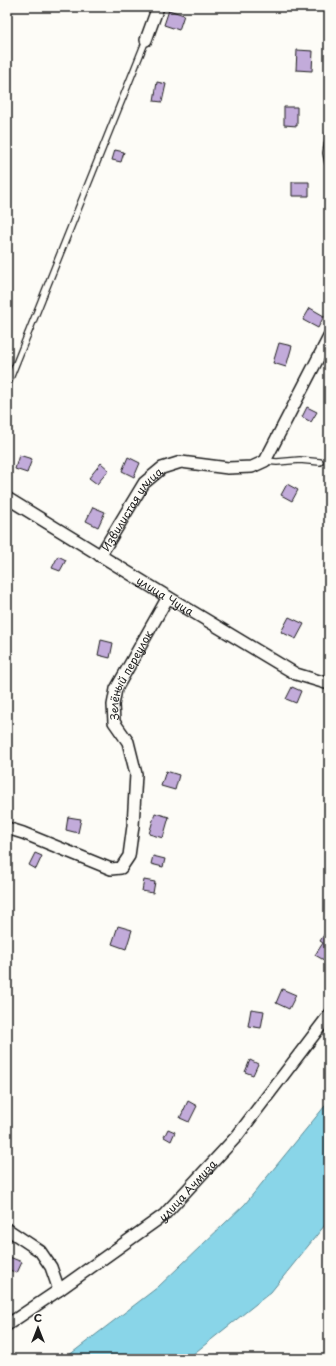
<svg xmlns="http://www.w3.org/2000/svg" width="336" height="1366" font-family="'Playpen Sans',sans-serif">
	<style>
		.water { fill: #89d5e8; stroke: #5d8b96 }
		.building { fill: #c2abda; stroke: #1c1c1c }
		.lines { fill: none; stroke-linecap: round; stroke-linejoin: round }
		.service-casing { stroke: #1c1c1c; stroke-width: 8 }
		.minor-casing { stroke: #1c1c1c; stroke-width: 14 }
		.service { stroke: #fdfcf7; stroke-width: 5.5 }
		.minor { stroke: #fdfcf7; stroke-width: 11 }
		.labels { text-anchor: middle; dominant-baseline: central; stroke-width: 3.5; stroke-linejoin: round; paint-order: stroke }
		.street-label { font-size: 11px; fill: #1c1c1c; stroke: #fdfcf7 }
	</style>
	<rect width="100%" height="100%" fill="#fdfcf7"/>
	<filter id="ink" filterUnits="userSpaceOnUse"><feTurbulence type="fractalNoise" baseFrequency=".025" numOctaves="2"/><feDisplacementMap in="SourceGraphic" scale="8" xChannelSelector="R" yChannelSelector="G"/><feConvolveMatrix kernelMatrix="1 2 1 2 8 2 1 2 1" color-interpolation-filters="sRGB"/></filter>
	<g filter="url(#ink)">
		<path class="water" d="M 329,1101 L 329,1220 L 271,1292 L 187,1359 L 64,1359 L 158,1287 L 245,1204 Z"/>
		<path class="building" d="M 169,10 L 184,15 L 179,30 L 164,25 Z
			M 297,50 L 313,51 L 312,71 L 296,70 Z
			M 157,82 L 166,84 L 162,102 L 154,101 Z
			M 284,107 L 297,107 L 297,126 L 284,125 Z
			M 115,150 L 124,152 L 121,162 L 112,160 Z
			M 292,182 L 309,182 L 309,196 L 292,196 Z
			M 310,308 L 324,316 L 318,328 L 303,320 Z
			M 279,343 L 292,346 L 286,367 L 273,363 Z
			M 307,407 L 317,412 L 311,422 L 302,417 Z
			M 19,455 L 32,459 L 27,473 L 15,469 Z
			M 128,457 L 140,463 L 134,477 L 122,471 Z
			M 101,463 L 109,470 L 97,484 L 89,478 Z
			M 287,484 L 298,490 L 292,501 L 281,495 Z
			M 93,507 L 105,512 L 98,527 L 86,521 Z
			M 58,556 L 66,560 L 60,571 L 52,568 Z
			M 289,617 L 304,624 L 296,639 L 281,632 Z
			M 101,640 L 113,643 L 110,658 L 98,655 Z
			M 292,687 L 301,691 L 296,703 L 286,699 Z
			M 166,771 L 179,775 L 175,790 L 161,786 Z
			M 155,813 L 169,817 L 163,838 L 149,834 Z
			M 68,817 L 81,819 L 78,833 L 66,830 Z
			M 35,853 L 42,856 L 36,869 L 29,865 Z
			M 153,856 L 165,859 L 163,867 L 151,864 Z
			M 144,880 L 155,882 L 153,893 L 142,891 Z
			M 118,926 L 132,930 L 126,949 L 112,944 Z
			M 329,927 L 329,963 L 315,955 L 323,943 L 320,941 Z
			M 282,989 L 296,995 L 289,1009 L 276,1003 Z
			M 251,1009 L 264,1011 L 261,1028 L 248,1026 Z
			M 250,1060 L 258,1064 L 253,1075 L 245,1072 Z
			M 188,1101 L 197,1106 L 189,1122 L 180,1118 Z
			M 168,1129 L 175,1132 L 171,1141 L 164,1137 Z
			M 7,1256 L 22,1262 L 17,1273 L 7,1269 Z"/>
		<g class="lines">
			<g class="service-casing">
				<path id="service" d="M 329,134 L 326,153 L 328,163 L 329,164
					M 7,386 L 146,40
					M 265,461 L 277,462 L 300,460 L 320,462"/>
			</g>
			<g class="minor-casing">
				<g id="minor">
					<path d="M 146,40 L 158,7"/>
					<path id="s1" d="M 7,498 L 168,597 L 296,674 L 329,684"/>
					<path id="s2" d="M 100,556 L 144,483 L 162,468 L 181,462 L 228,468 L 252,467 L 265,461 L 329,337"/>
					<path id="s3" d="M 7,828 L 23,833 L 111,869 L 121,868 L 129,856 L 133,826 L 136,774 L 128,742 L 114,722 L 113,705 L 116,689 L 168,597"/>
					<path d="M 7,1229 L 40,1251 L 51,1267 L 59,1290"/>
					<path id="s4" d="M 7,1325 L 59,1290 L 164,1215 L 237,1136 L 329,1015"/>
				</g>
			</g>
			<use href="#service" class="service"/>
			<use href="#minor" class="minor"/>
		</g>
	</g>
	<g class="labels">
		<g class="street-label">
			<text stroke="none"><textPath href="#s2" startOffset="57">Извилистая улица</textPath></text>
			<text stroke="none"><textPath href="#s1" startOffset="186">улица Чуца</textPath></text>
			<text stroke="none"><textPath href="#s3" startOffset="327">Зелёный переулок</textPath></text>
			<text stroke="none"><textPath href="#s4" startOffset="226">улица Ачмиза</textPath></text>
		</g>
	</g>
	<rect width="336" height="1366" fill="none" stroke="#fdfcf7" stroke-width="24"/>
	<rect x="12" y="12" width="312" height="1342" fill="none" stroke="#1c1c1c" stroke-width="1.5" filter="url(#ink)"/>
	<g transform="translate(38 1328)" stroke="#fdfcf7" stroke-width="3" paint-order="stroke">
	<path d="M0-3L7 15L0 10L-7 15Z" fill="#1c1c1c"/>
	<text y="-6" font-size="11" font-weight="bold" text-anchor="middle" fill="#1c1c1c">С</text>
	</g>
</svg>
